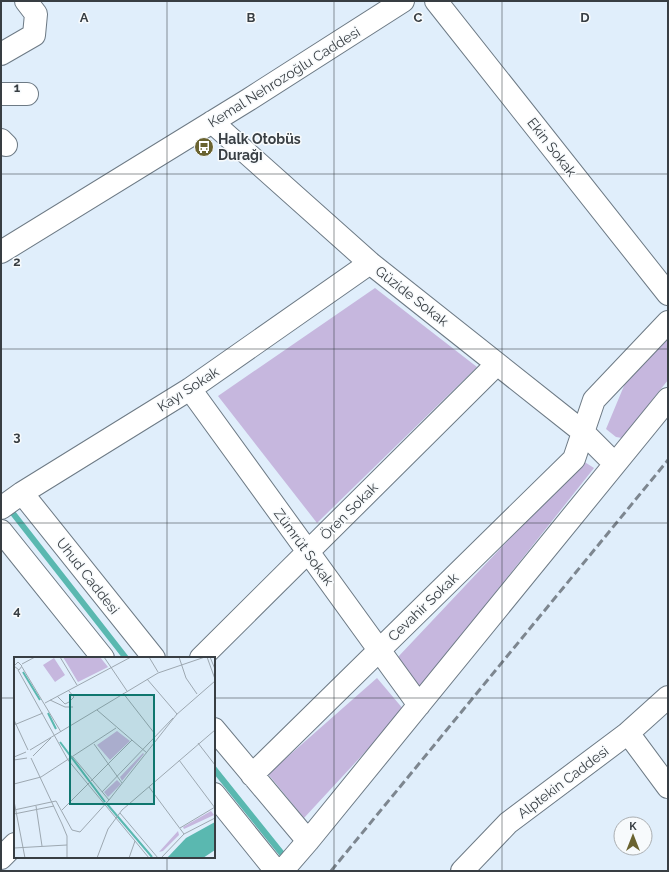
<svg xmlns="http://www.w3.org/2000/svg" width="669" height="872" font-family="Raleway,sans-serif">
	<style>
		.green { fill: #c6b7de }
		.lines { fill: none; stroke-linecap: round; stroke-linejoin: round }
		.stream { stroke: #5ab8b0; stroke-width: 6 }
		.minor-casing { stroke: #6d7a85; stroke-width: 24 }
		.minor { stroke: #fff; stroke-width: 22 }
		.rail { stroke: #7d868f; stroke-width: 3; stroke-dasharray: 8 4; stroke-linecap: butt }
		.grid { fill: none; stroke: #383e43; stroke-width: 1; stroke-opacity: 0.55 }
		.labels { text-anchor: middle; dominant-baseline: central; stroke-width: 3; stroke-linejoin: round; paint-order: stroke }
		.street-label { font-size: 14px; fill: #383e43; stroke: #f7fafc }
		.poi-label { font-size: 14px; font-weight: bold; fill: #383e43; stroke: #f7fafc; text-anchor: start }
		.inset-river { fill: none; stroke: #5ab8b0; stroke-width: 2 }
		.inset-road { fill: none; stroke: #9da8b1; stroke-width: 1 }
		.view { fill: #0f766e; fill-opacity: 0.15; stroke: #0f766e; stroke-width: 2 }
		.inset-edge { fill: none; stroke: #383e43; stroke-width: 2 }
		.grid-label { font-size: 13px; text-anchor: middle; font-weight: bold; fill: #383e43; stroke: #f7fafc; stroke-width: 3; stroke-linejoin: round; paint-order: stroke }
	</style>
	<rect width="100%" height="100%" fill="#e0eefb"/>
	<path class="green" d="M 375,288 L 477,367 L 317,523 L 218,396 Z
		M 668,334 L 668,380 L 622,438 L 616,437 L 606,429 L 631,369 Z
		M 583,461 L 594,468 L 419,689 L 398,657 Z
		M 377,678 L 404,710 L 304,818 L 268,774 Z"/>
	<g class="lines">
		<path class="stream" d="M 8,507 L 126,658
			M 214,769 L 287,860"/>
		<g class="minor-casing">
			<path id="minor" d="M 436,1 L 668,294
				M 1,54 L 34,35 L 36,14 L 26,1
				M 1,94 L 27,94
				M 212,122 L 370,263 L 583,432 L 615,464
				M 1,140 L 6,145
				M 1,252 L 248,100 L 403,1
				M 190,389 L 419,705
				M 22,493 L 154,658
				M 1,508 L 22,493 L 190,389 L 370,263
				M 1,531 L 103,658
				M 201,658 L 497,364
				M 214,729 L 308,841
				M 628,733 L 668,787
				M 252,775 L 574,459 L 594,400 L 668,322
				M 214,794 L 276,871
				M 1,858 L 15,844
				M 282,871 L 308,841 L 668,399
				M 462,871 L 508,823 L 628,733 L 668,697"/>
		</g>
		<use href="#minor" class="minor"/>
		<path class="rail" d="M 331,871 L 668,460"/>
	</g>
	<path class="grid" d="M 167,1 L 167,658M 334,1 L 334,871M 502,1 L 502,871M 1,174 L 668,174M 1,349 L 668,349M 1,523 L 668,523M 1,698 L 15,698M 214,698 L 668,698M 167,857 L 167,871"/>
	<defs>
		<g id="bus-disc" transform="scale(1)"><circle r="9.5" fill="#6a6330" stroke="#f7fafc"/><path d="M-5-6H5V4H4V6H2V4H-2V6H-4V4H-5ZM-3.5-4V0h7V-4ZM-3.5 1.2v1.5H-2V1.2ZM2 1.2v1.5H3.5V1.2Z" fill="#fff"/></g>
	</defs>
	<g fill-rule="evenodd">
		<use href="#bus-disc" x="204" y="147"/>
	</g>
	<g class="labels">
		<g class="street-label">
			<text transform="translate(284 77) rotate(-32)">Kemal Nehrozoğlu Caddesi</text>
			<text transform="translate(552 147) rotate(52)">Ekin Sokak</text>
			<text transform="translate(412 296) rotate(38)">Güzide Sokak</text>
			<text transform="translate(188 389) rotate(-33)">Kayı Sokak</text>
			<text transform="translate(349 511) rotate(-45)">Ören Sokak</text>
			<text transform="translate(304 547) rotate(54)">Zümrüt Sokak</text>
			<text transform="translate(88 576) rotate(52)">Uhud Caddesi</text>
			<text transform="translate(423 607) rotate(-44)">Cevahir Sokak</text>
			<text transform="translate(563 782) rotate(-37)">Alptekin Caddesi</text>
		</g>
		<g class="poi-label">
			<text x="218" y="139">Halk Otobüs<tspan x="218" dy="16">Durağı</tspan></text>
		</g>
	</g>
	<g transform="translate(14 657)">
		<rect width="201" height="201" fill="#e0eefb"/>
		<path d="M 49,0 L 86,0 L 94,10 L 64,25 ZM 40,1 L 51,18 L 41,25 L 29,8 ZM 103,74 L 116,84 L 96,103 L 83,88 ZM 129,96 L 130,97 L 108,124 L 106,120 ZM 103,123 L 107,127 L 94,140 L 90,135 ZM 197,154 L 200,158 L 170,172 L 169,170 ZM 164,174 L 165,178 L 149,194 L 145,195 Z" fill="#c6b7de"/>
		<path d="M 201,165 L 201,193 L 189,201 L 153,201 L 172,181 Z" fill="#5ab8b0"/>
		<path class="inset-river" d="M 9,15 L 26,43M 34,56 L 42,72M 46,85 L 91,145M 93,147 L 138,200"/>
		<path class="inset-road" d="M 46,0 L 63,28M 90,0 L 113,34M 135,0 L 144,15M 165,0 L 172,21 L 183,37M 193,0 L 201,22M 196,0 L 201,12M 8,7 L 21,0M 0,9 L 4,5 L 8,9 L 5,13 L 0,9M 8,10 L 47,75M 4,13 L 54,103 L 135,201M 109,36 L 141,77M 43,39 L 51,47 L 55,45 L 60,40 L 54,33M 36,43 L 51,50 L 59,50M 31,46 L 117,0M 83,53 L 133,96M 162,58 L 201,24M 0,63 L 14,93M 0,68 L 29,56M 184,86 L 201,108M 80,87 L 108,126M 16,93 L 144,16 L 191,0M 19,99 L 37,81M 0,100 L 12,95M 59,100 L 95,143M 17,101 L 48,167 L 53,179 L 53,201M 0,103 L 13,101M 165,103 L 201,151M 0,127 L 27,120 L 102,71M 135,130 L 170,177M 88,135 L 159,61M 0,144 L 11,201M 22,149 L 28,189M 0,153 L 42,144 L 58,173 L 66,175 L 95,143 L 163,57 L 133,22M 48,153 L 118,83M 106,156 L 144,201M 0,157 L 40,149M 166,171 L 201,150M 0,191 L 53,188M 83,201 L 94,172 L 108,153 L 201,73M 115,201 L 121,184M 147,201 L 170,177 L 201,161"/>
		<path class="view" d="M 56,38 L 140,38 L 140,147 L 56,147 Z"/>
		<rect width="201" height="201" class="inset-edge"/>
	</g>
	<g class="grid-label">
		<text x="84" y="22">A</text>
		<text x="251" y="22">B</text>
		<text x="418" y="22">C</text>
		<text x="585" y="22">D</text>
		<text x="17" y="92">1</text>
		<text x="17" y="266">2</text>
		<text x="17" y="441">3</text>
		<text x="17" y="615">4</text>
	</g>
	<rect width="669" height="872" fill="none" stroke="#383e43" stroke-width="4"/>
	<g transform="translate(633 836)"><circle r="19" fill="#f7fafc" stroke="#abafb2"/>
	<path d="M0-3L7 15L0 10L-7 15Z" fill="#6a6330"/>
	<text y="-6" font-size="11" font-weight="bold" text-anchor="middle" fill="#383e43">K</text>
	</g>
</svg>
